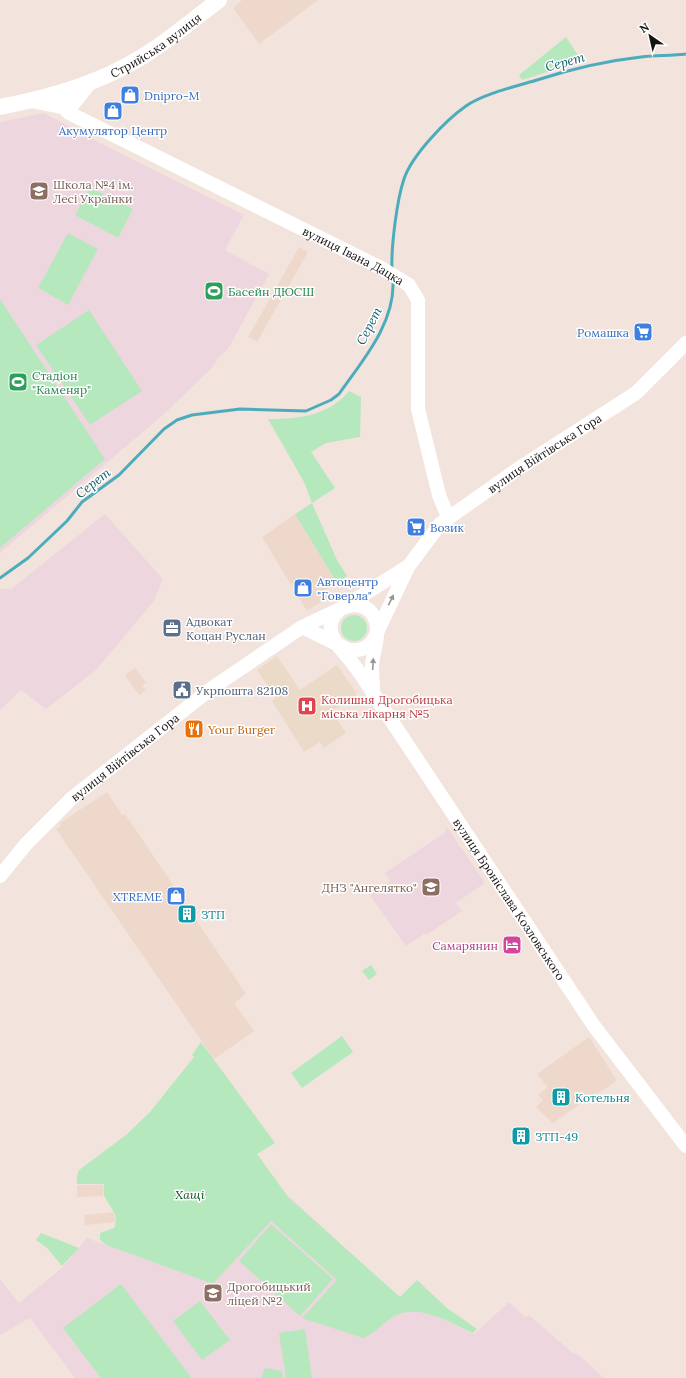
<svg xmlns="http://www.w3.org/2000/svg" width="686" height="1378" font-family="Lora,serif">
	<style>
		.built { fill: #edd8cb }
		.education { fill: #eed6df }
		.medical { fill: #ecdac9 }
		.green { fill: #b6e8be }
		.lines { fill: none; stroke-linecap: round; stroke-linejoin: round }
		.stream { stroke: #4cacbb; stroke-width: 3 }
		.tertiary { stroke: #fff; stroke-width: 14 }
		.secondary { stroke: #fff; stroke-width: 16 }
		.oneway { fill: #979593 }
		.labels { text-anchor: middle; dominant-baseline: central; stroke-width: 3; stroke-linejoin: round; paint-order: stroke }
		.street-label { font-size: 12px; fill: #171310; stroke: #fff }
		.shop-label { font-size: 12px; fill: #366cbe; stroke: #fff; text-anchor: start }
		.education-label { font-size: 12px; fill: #785e54; stroke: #fff; text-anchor: start }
		.leisure-label { font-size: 12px; fill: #27864d; stroke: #fff; text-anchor: start }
		.service-label { font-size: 12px; fill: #4e5e75; stroke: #fff; text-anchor: start }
		.health-label { font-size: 12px; fill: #be3a42; stroke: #fff; text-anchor: start }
		.food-label { font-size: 12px; fill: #c56008; stroke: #fff; text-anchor: start }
		.culture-label { font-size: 12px; fill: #0d838f; stroke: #fff; text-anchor: start }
		.hotel-label { font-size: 12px; fill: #b23c85; stroke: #fff; text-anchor: end }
		.park-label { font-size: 12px; font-style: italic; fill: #094e22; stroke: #fff }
		.water-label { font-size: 13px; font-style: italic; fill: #0f606c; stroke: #fff }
	</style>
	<rect width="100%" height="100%" fill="#f2e4dc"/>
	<path class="built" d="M 242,0 L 318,0 L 259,44 L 233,8 Z
		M 299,247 L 308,252 L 257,342 L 248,337 Z
		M 295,514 L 337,583 L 325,590 L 329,597 L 307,611 L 262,537 Z
		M 135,668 L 146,683 L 142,686 L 146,690 L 139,695 L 125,675 Z
		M 107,792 L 122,815 L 125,814 L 188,907 L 192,905 L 198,913 L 194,917 L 246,994 L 234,1003 L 254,1031 L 214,1059 L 56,829 L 61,826 L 60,823 Z
		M 589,1037 L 616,1079 L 615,1082 L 597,1094 L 596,1093 L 553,1123 L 536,1107 L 543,1100 L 538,1095 L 548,1087 L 537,1074 Z
		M 77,1185 L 103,1185 L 103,1196 L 77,1197 Z
		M 114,1212 L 115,1222 L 85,1225 L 84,1215 Z"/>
	<path class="education" d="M 44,113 L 104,145 L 244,215 L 225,250 L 269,274 L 228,349 L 218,358 L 213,367 L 163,415 L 0,553 L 0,122 Z
		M 105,514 L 163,579 L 154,601 L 96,670 L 46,709 L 21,690 L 0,710 L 0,589 L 11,589 Z
		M 447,827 L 485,883 L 456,903 L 462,911 L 428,934 L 424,934 L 406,946 L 370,895 L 391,881 L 385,873 L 446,832 L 445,829 Z
		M 291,1198 L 412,1310 L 421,1309 L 474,1334 L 509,1302 L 525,1317 L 529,1315 L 573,1353 L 579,1355 L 604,1378 L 75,1378 L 30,1318 L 0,1335 L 0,1279 L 19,1303 L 63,1267 L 87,1238 L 213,1284 Z"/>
	<path class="medical" d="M 277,656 L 300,690 L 337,665 L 357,694 L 332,711 L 346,733 L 324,748 L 320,742 L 304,752 L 272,701 L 276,698 L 257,670 Z"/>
	<path class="green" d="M 566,37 L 582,61 L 522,80 L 519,75 Z
		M 90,187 L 133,209 L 118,238 L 75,215 Z
		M 68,233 L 98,249 L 68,305 L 38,288 Z
		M 0,299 L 105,459 L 0,548 Z
		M 89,310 L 142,391 L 90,425 L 36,345 Z
		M 349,391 L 361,397 L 360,437 L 326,443 L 311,452 L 335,488 L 312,503 L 337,560 L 347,576 L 337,583 L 295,514 L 312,503 L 304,482 L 268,419 C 298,419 329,416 349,391 Z
		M341 628a13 13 0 1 1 26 0a13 13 0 1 1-26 0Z
		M 371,965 L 377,974 L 369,980 L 362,971 Z
		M 342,1036 L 353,1052 L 302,1088 L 291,1073 Z
		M 201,1042 L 275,1143 L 257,1154 L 289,1198 L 400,1297 L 417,1280 L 447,1308 L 477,1329 L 473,1333 C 450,1323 418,1302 393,1317 C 382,1323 375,1334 363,1338 L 302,1318 L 337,1280 L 271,1221 L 213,1284 L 106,1245 L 100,1240 L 100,1233 L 114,1228 C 120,1214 110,1209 105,1197 C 103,1194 104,1188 104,1184 L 77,1184 L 77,1176 L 79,1170 L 126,1135 L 150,1112 L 194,1057 L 192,1055 Z
		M 271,1224 L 333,1279 L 300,1316 L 239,1261 Z
		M 41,1233 L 79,1248 L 62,1266 L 47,1248 L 36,1240 Z
		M 121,1284 L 191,1377 L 189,1378 L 101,1378 L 63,1328 Z
		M 200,1301 L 230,1340 L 202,1360 L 173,1321 Z
		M 305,1329 L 312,1378 L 286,1378 L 279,1333 Z
		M 265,1368 L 282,1371 L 283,1378 L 261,1378 Z"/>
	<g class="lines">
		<path class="stream" d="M 392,269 C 391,247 397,199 404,179 C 412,155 446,120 466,106 C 483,94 517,86 537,80 C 571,69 605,61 641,57 C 656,55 671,56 686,54
			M 0,578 L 28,558 L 67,521 L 82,502 L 119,475 L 164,429 L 177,420 L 192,415 L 240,409 L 306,411 L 331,400 L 339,394 C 362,361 395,324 393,281"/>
		<g class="tertiary">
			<path id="s1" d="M 62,106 L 69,113 L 381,268 L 409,285 L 418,300 L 418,409 L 439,495 L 448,517"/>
			<path id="s2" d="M 302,627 L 349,650 C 360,651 366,649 373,641 L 408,567 L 440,524 L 518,469 L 636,393 L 686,343"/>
			<path id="s3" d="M 373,693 C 373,684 372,674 372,665 C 373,652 380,635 376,622 C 369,594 326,604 331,632 C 334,644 347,655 354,665 C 361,674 367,684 373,693 L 594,1026 L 686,1146"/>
			<path id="s4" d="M 0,876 L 26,844 L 72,798 L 212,688 L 302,627 L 342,608 L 407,567"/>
		</g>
		<g class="secondary">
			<path d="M 36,101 L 67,107 L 72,104 L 88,84"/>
			<path id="s5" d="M 0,107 C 51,97 101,83 145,55 C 171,39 195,18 219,0"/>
		</g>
	</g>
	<defs><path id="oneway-solid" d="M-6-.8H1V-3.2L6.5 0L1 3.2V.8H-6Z"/></defs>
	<g class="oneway">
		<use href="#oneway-solid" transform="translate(391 600) rotate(-64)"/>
		<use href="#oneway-solid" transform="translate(373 664) rotate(-87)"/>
	</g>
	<defs>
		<g id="shop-square" transform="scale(1)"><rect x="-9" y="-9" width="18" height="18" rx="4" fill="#3f7fe0" stroke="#fff"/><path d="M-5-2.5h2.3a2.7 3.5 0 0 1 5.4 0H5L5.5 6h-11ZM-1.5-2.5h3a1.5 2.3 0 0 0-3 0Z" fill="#fff"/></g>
		<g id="school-square" transform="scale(1)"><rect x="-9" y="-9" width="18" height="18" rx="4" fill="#8d6e63" stroke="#fff"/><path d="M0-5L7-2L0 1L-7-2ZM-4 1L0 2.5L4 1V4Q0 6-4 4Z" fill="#fff"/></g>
		<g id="stadium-square" transform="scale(1)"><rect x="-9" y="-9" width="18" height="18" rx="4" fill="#2e9e5b" stroke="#fff"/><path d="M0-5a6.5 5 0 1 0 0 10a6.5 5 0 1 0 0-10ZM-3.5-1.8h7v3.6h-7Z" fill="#fff"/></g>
		<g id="supermarket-square" transform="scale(1)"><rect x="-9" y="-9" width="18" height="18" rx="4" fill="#3f7fe0" stroke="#fff"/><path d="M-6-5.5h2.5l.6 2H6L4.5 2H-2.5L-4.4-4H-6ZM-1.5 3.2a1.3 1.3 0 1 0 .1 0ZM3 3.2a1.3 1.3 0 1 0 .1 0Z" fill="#fff"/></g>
		<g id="office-square" transform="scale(1)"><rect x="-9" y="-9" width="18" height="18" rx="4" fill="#5c6f8a" stroke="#fff"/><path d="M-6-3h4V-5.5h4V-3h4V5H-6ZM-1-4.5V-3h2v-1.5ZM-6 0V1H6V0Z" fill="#fff"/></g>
		<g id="civic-square" transform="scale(1)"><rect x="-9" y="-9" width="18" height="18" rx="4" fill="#5c6f8a" stroke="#fff"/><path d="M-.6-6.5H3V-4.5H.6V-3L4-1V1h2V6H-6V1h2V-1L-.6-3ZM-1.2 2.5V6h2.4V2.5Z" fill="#fff"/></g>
		<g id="hospital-square" transform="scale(1)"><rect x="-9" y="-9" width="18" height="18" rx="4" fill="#e0444e" stroke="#fff"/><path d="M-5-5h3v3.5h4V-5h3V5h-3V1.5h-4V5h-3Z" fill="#fff"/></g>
		<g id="restaurant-square" transform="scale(1)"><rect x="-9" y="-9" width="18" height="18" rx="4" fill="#e8710a" stroke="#fff"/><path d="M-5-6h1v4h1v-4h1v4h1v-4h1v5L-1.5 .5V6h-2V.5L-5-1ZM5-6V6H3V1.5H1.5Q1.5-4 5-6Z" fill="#fff"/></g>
		<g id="building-square" transform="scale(1)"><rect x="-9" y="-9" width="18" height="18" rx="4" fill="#0f9aa8" stroke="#fff"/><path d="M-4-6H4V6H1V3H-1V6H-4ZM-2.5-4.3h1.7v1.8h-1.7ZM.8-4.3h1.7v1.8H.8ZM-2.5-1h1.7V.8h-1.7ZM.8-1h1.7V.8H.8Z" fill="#fff"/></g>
		<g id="hotel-square" transform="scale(1)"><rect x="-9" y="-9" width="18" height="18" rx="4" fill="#d1479c" stroke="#fff"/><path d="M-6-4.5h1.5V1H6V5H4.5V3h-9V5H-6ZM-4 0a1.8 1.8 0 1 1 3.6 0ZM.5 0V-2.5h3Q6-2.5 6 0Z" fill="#fff"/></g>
	</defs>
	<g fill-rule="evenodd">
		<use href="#shop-square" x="130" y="95"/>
		<use href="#shop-square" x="113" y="111"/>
		<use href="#school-square" x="39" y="191"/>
		<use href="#stadium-square" x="214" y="291"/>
		<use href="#supermarket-square" x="643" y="332"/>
		<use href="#stadium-square" x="18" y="382"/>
		<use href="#supermarket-square" x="416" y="527"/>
		<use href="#shop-square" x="303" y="588"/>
		<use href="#office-square" x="172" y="628"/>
		<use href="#civic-square" x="182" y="690"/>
		<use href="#hospital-square" x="307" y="706"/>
		<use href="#restaurant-square" x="194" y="729"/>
		<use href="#school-square" x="431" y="887"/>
		<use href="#shop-square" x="176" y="896"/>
		<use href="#building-square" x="187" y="914"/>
		<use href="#hotel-square" x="512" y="945"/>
		<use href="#building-square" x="561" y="1097"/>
		<use href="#building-square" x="521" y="1136"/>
		<use href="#school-square" x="213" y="1293"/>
	</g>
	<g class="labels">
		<g class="street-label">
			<text stroke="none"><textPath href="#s5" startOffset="169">Стрийська вулиця</textPath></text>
			<text stroke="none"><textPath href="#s1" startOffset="328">вулиця Івана Дацка</textPath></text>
			<text stroke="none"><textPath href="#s2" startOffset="341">вулиця Війтівська Гора</textPath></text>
			<text stroke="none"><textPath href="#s4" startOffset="173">вулиця Війтівська Гора</textPath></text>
			<text stroke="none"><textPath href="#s3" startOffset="463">вулиця Броніслава Козловського</textPath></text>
		</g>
		<g class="shop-label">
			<text x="144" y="95">Dnipro-M</text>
			<text x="113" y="130" text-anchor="middle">Акумулятор Центр</text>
			<text x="629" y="332" text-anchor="end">Ромашка</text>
			<text x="430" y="527">Возик</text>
			<text x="317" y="581">Автоцентр<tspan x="317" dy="14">"Говерла"</tspan></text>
			<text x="162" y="896" text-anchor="end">XTREME</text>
		</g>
		<g class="education-label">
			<text x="53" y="184">Школа №4 ім.<tspan x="53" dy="14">Лесі Українки</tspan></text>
			<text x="417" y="887" text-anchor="end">ДНЗ "Ангелятко"</text>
			<text x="227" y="1286">Дрогобицький<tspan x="227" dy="14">ліцей №2</tspan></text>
		</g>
		<g class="leisure-label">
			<text x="228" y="291">Басейн ДЮСШ</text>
			<text x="32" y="375">Стадіон<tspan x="32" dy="14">"Каменяр"</tspan></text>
		</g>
		<g class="service-label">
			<text x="186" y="621">Адвокат<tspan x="186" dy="14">Коцан Руслан</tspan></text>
			<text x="196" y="690">Укрпошта 82108</text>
		</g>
		<g class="health-label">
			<text x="321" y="699">Колишня Дрогобицька<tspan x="321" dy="14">міська лікарня №5</tspan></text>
		</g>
		<g class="food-label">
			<text x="208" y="729">Your Burger</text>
		</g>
		<g class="culture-label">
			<text x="201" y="914">ЗТП</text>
			<text x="575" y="1097">Котельня</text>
			<text x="535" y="1136">ЗТП-49</text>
		</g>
		<g class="hotel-label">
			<text x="498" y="945">Самарянин</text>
		</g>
		<g class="park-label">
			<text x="190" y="1194">Хащі</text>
		</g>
		<g class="water-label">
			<text transform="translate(565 62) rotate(-15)">Серет</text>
			<text transform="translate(369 326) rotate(-63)">Серет</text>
			<text transform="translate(93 483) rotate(-38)">Серет</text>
		</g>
	</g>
	<g transform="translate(650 36) rotate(326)" stroke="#ffffff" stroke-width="3" paint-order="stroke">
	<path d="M0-3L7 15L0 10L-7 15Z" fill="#171310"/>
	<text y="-6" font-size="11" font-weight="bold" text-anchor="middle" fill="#171310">N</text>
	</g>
</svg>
